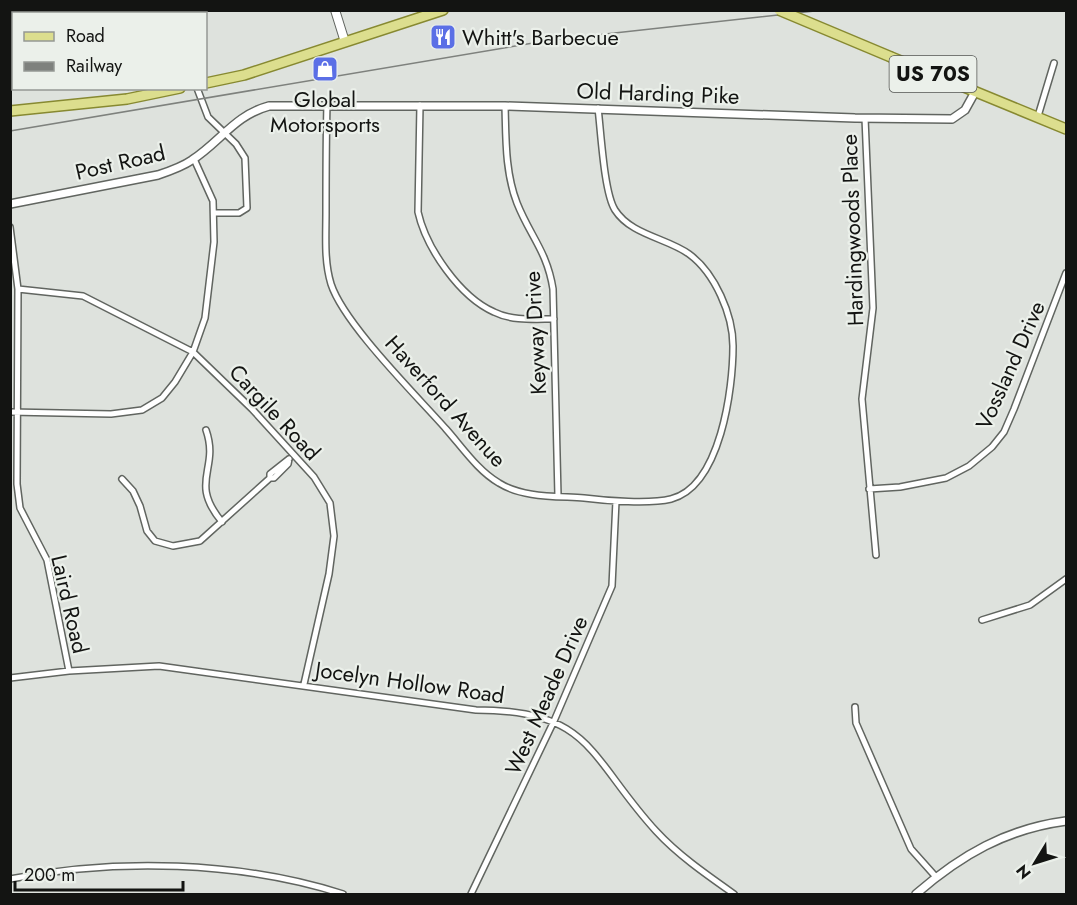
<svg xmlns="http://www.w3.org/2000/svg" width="1077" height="905" font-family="Jost,sans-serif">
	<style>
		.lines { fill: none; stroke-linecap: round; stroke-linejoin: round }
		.minor-casing { stroke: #616560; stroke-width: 8 }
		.tertiary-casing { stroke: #616560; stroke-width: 10 }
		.secondary-casing { stroke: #616560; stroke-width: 10 }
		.primary-casing { stroke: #878931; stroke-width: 12 }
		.minor { stroke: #fff; stroke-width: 5 }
		.tertiary { stroke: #fff; stroke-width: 7 }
		.secondary { stroke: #fff; stroke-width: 8 }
		.primary { stroke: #dcde8e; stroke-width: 9 }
		.rail { stroke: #7e817d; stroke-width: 1.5 }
		.primary-bridge-casing { stroke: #878931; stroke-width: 12; stroke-linecap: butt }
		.primary-bridge { stroke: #dcde8e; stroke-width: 9 }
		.labels { text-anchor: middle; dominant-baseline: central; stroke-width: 4.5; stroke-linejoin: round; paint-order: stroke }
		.shield { fill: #ebf0ea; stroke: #545653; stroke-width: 1.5 }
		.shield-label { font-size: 21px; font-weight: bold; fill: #131412 }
		.poi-label { font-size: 22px; fill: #131412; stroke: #ebf0ea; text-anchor: start }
		.street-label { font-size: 22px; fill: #131412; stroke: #ebf0ea }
	</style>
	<rect width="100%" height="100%" fill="#dee2dd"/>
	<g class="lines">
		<g class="minor-casing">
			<path id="minor" d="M 197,88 L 208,117 L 236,144 L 245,158 L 247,208 L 239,213 L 215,213
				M 327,104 C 326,141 326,177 326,213 C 326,237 324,261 331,284 C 344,324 416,395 446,429 C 462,447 478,471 499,483 C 523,498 557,496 584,498 C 607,501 650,504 671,499 C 721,486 733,388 733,346 C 733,315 715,273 689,254 C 667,238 631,235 615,210 C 604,193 601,132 598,108
				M 420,105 L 418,212 C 426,248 460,297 494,312 C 512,321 534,319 554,319
				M 505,106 C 506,138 505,172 517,203 C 530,236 547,251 553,289 L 558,496
				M 1038,116 L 1054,63
				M 865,118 L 873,308 L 862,399 L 876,555
				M 10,227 L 18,289 L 17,484 L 20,508 L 47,560 L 69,671
				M 18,289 L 83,296 L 193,352 L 252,409 L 314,477 L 330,503 L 334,536 L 329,574 L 304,684
				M 10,412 L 111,414 L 142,410 L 162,398 L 175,382 L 193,352 L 205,318 L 214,242 L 213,201 L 194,159
				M 206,430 C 220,470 188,481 222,522
				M 270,478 L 270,474 L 289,459
				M 122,479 L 133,491 L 140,506 L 147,531 L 155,541 L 173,546 L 200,541 L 270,478 L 274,478 L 288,464 L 289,459
				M 869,489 L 900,487 L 946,478 L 969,466 L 992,447 L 1004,432 L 1014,409 L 1066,273
				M 982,620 L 1030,605 L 1066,579
				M 10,678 L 69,671 L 159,666 L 476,710 C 593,710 589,758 656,831 C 678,855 707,875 734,894
				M 855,707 L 856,723 L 911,849 L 936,877
				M 10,879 C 116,858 240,861 343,894
				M 471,894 L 554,721 L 612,586 L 616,501"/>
		</g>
		<g class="tertiary-casing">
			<path id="tertiary" d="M 10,204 L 158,175 C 170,171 182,167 192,160 C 220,142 235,115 269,106 L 505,106 L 855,118 L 952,119 L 965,110 L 975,92
				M 916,894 C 961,855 1006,829 1066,821"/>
		</g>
		<g class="secondary-casing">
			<path id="secondary" d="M 335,10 L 345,42"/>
		</g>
		<g class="primary-casing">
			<path id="primary" d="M 891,57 L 1066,129
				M 206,83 L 244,75 L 443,10
				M 10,111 L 127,99 L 180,88"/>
		</g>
		<use href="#minor" class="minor"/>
		<use href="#tertiary" class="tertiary"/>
		<use href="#secondary" class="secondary"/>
		<use href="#primary" class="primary"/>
		<path class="rail" d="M 10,131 L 551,40 L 824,10"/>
		<g class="primary-bridge-casing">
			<path id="primary-bridge" d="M 779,10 L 891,57"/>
		</g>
		<use href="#primary-bridge" class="primary-bridge"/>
	</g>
	<defs>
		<g id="restaurant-square" transform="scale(1.35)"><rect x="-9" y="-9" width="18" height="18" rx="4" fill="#5b6fe6" stroke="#ebf0ea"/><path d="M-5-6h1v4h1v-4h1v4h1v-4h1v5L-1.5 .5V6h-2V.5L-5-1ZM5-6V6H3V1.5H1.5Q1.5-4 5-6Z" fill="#fff"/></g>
		<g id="shop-square" transform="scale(1.35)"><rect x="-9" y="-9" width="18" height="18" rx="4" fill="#5b6fe6" stroke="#ebf0ea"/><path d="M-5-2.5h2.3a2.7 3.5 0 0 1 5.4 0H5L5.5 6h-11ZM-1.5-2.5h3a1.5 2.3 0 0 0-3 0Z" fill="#fff"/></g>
	</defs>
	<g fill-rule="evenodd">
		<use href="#restaurant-square" x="443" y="37"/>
		<use href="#shop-square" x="325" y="69"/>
	</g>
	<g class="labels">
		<rect class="shield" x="889.5" y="56" width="87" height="36" rx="4.5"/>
		<g class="shield-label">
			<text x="933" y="74">US 70S</text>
		</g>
		<g class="poi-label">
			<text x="462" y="37">Whitt's Barbecue</text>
			<text x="325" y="99" text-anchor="middle">Global<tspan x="325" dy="25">Motorsports</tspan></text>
		</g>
		<g class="street-label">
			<text transform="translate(658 93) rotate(2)">Old Harding Pike</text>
			<text transform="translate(120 162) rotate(-13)">Post Road</text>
			<text transform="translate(852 230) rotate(-92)">Hardingwoods Place</text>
			<text transform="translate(535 333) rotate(-93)">Keyway Drive</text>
			<text transform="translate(1010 365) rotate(-66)">Vossland Drive</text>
			<text transform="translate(446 401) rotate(48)">Haverford Avenue</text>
			<text transform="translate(275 412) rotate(47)">Cargile Road</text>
			<text transform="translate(70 604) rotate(77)">Laird Road</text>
			<text transform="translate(410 682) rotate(8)">Jocelyn Hollow Road</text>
			<text transform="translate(546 695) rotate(-66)">West Meade Drive</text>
		</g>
	</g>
	<rect width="1077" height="905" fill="none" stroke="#131412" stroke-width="24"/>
	<rect x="12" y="12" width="195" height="78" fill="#ebf0ea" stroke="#959894" stroke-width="1.5"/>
	<rect x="24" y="32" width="30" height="9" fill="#dcde8e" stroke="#959894" stroke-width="1.5"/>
	<text x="66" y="42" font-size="18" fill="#131412">Road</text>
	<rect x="24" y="62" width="30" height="9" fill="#7e817d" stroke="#959894" stroke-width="1.5"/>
	<text x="66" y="72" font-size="18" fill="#131412">Railway</text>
	<g transform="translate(1035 863) rotate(232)" stroke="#ebf0ea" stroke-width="4.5" paint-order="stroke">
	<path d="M0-4.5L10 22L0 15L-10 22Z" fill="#131412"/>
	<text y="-9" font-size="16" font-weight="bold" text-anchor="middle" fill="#131412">N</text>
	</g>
	<path d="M15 881v9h168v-9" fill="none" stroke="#131412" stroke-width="3"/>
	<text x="24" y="881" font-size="18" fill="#131412" stroke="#ebf0ea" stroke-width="4.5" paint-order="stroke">200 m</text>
</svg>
